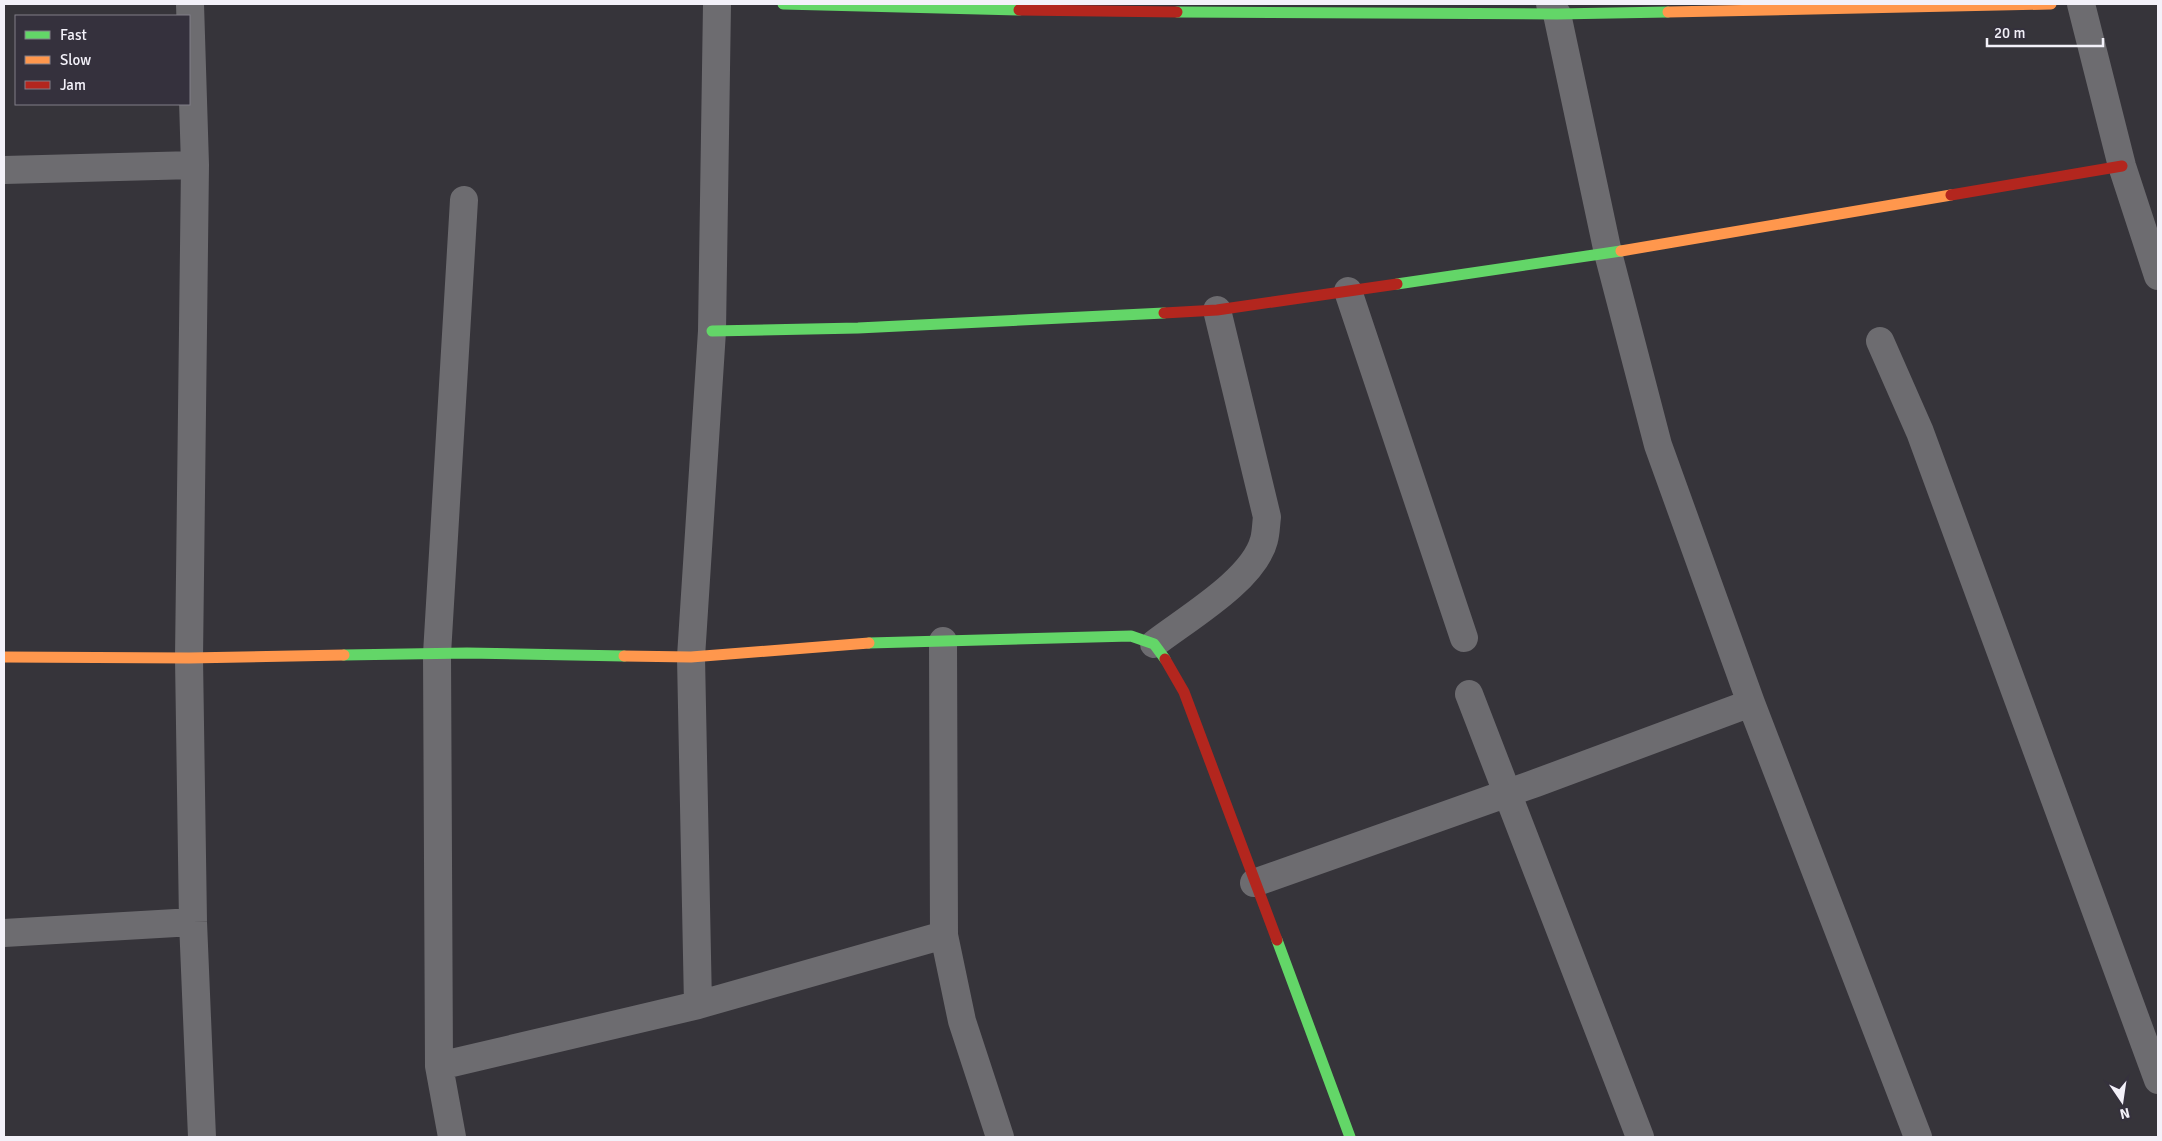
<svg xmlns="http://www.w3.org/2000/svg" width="2162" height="1141" font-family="Signika,sans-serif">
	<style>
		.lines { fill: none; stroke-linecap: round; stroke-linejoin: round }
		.street { stroke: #6d6c70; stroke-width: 28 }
		.fast { stroke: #63d668; stroke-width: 11 }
		.slow { stroke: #ff974d; stroke-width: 11 }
		.jam { stroke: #b3261e; stroke-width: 11 }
	</style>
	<rect width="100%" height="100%" fill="#36343a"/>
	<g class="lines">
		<path class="street" d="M 190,4 L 195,165 L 189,658 L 193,922 L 202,1137
			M 1550,4 L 1557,14 L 1608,253 L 1658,445 L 1751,703 L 1918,1137
			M 2081,4 L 2122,166 L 2158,276
			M 4,170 L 195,165
			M 1348,291 L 1464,638
			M 1880,341 L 1920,432 L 2158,1080
			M 943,641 L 944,935 L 962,1021 L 1000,1137
			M 1154,644 C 1186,619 1254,580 1264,540 C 1266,533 1266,524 1267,517 L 1217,310
			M 1469,694 L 1640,1137
			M 1254,883 L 1536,783 L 1751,703
			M 4,933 L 193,922
			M 698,1005 L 691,657 L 712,331 L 717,4
			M 439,1066 L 698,1005 L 944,935
			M 452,1137 L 439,1066 L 437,654 L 464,200"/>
		<path class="fast" d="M 783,4 L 1019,10
			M 1177,12 L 1557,14 L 1668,12
			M 1397,284 L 1621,251
			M 712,331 L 858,328 L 1164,313
			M 869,643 L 1131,636 L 1154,644 L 1165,659
			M 344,655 L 467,653 L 624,656
			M 1277,940 L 1350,1137"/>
		<path class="slow" d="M 1668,12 L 2051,4
			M 1621,251 L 1951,195
			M 624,656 L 691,657 L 869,643
			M 4,657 L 189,658 L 344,655"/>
		<path class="jam" d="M 1019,10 L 1177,12
			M 1951,195 L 2122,166
			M 1164,313 L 1217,310 L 1397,284
			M 1165,659 L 1184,692 L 1277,940"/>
	</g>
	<rect width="2162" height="1141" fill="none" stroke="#f3f1f9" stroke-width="10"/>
	<rect x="15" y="15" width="175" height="90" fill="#35313d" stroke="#817e88"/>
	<rect x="25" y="31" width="25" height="8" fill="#63d668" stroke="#817e88"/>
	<text x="60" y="40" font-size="15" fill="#f3f1f9">Fast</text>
	<rect x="25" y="56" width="25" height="8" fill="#ff974d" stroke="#817e88"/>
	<text x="60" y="65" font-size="15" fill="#f3f1f9">Slow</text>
	<rect x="25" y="81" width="25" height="8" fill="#b3261e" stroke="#817e88"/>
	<text x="60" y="90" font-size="15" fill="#f3f1f9">Jam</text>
	<g transform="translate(2122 1101) rotate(167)" stroke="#35313d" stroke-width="4" paint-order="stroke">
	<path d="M0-4L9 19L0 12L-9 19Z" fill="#f3f1f9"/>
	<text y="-8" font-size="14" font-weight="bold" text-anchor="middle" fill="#f3f1f9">N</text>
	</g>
	<path d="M1987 38v8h116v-8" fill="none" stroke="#f3f1f9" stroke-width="2.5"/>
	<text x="1994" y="38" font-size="15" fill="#f3f1f9" stroke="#35313d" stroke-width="4" paint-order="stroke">20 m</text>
</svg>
